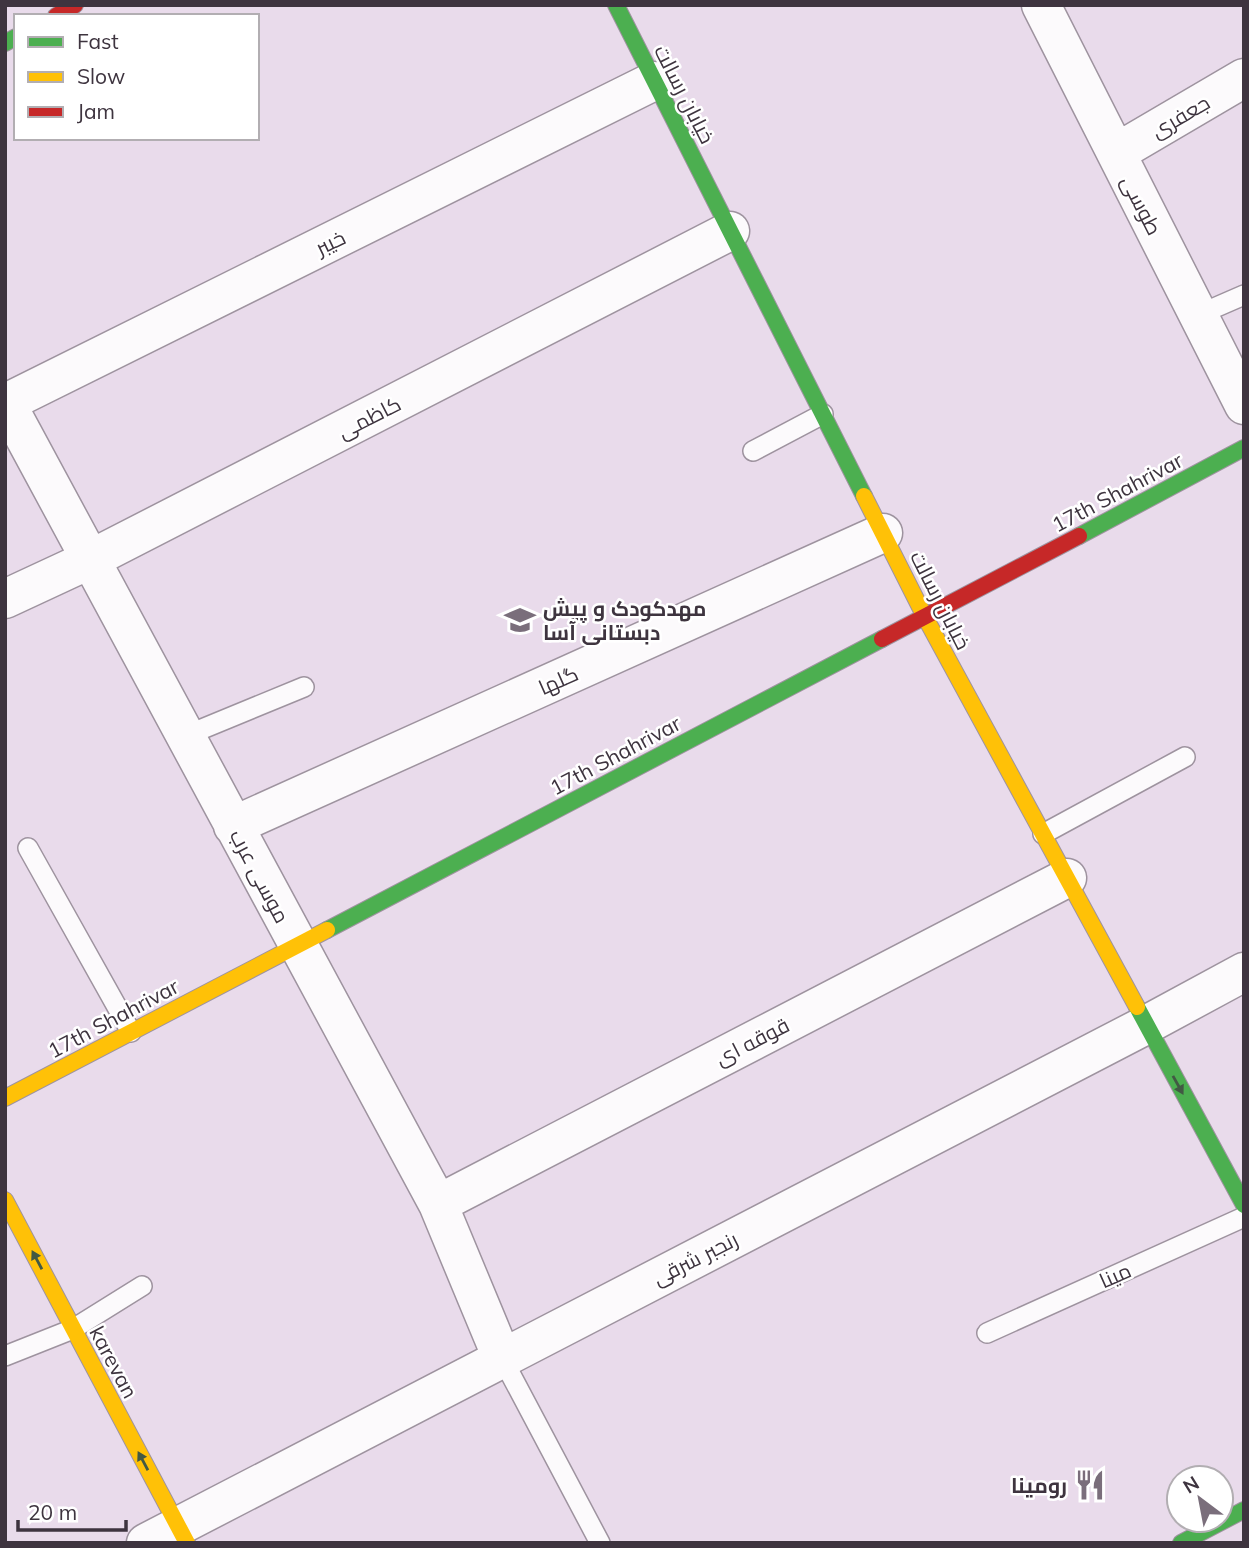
<svg xmlns="http://www.w3.org/2000/svg" width="1249" height="1548" font-family="Mulish,Cairo,sans-serif">
	<style>
		.lines { fill: none; stroke-linecap: round; stroke-linejoin: round }
		.lane-casing { stroke: #9e939f; stroke-width: 22 }
		.street-casing { stroke: #9e939f; stroke-width: 41 }
		.fast-casing { stroke: #9e939f; stroke-width: 18 }
		.slow-casing { stroke: #9e939f; stroke-width: 18 }
		.jam-casing { stroke: #9e939f; stroke-width: 18 }
		.lane { stroke: #fcfafc; stroke-width: 19 }
		.street { stroke: #fcfafc; stroke-width: 38 }
		.fast { stroke: #4caf50; stroke-width: 16 }
		.slow { stroke: #ffc107; stroke-width: 16 }
		.jam { stroke: #c62828; stroke-width: 16 }
		.oneway { fill: #425944 }
		.labels { text-anchor: middle; dominant-baseline: central; stroke-width: 5; stroke-linejoin: round; paint-order: stroke }
		.street-label { font-size: 21px; fill: #3e343f; stroke: #fff }
		.poi-label { font-size: 21px; font-weight: bold; fill: #3e343f; stroke: #fff; text-anchor: start }
	</style>
	<rect width="100%" height="100%" fill="#e9dbeb"/>
	<g class="lines">
		<g class="lane-casing">
			<path id="lane" d="M 1198,315 L 1244,295
				M 753,451 L 823,414
				M 185,736 L 304,687
				M 1043,834 L 1185,757
				M 28,848 L 131,1032
				M 987,1333 L 1244,1217
				M 5,1356 L 73,1329 L 142,1286
				M 502,1358 L 600,1543"/>
		</g>
		<g class="street-casing">
			<path id="street" d="M 1041,5 L 1244,405
				M 1116,153 L 1244,78
				M 5,401 L 438,1204 L 502,1358
				M 6,403 L 654,81
				M 5,599 L 91,559 L 730,231
				M 233,826 L 883,533
				M 438,1204 L 1067,878
				M 146,1543 L 1146,1025 L 1244,972"/>
		</g>
		<g class="fast-casing">
			<path id="fast" d="M 616,5 L 864,496
				M 5,43 L 16,37
				M 1079,536 L 1244,448
				M 327,930 L 882,639
				M 1137,1007 L 1244,1205
				M 1181,1543 L 1244,1510"/>
		</g>
		<g class="slow-casing">
			<path id="slow" d="M 864,496 L 925,617 L 1137,1007
				M 5,1098 L 327,930
				M 5,1200 L 187,1543"/>
		</g>
		<g class="jam-casing">
			<path id="jam" d="M 56,16 L 75,5
				M 882,639 L 1079,536"/>
		</g>
		<use href="#lane" class="lane"/>
		<use href="#street" class="street"/>
		<use href="#fast" class="fast"/>
		<use href="#slow" class="slow"/>
		<use href="#jam" class="jam"/>
	</g>
	<defs><path id="oneway-solid" d="M-6-.8H1V-3.2L6.5 0L1 3.2V.8H-6Z" transform="scale(1.75)"/></defs>
	<g class="oneway">
		<use href="#oneway-solid" transform="translate(1178 1085) rotate(61)"/>
		<use href="#oneway-solid" transform="translate(37 1260) rotate(-118)"/>
		<use href="#oneway-solid" transform="translate(143 1461) rotate(-118)"/>
	</g>
	<defs>
		<g id="school-bare" transform="scale(2.415)"><path d="M0-5L7-2L0 1L-7-2ZM-4 1L0 2.5L4 1V4Q0 6-4 4Z" fill="#7a6e7b" stroke="#fff" stroke-width="2.5" paint-order="stroke"/></g>
		<g id="restaurant-bare" transform="scale(2.415)"><path d="M-5-6h1v4h1v-4h1v4h1v-4h1v5L-1.5 .5V6h-2V.5L-5-1ZM5-6V6H3V1.5H1.5Q1.5-4 5-6Z" fill="#7a6e7b" stroke="#fff" stroke-width="2.5" paint-order="stroke"/></g>
	</defs>
	<g fill-rule="evenodd">
		<use href="#school-bare" x="520" y="620"/>
		<use href="#restaurant-bare" x="1090" y="1485"/>
	</g>
	<g class="labels">
		<g class="street-label">
			<text transform="translate(685 94) rotate(63)">خیابان رسالت</text>
			<text transform="translate(1180 116) rotate(-30)">جعفری</text>
			<text transform="translate(1142 205) rotate(63)">طوسی</text>
			<text transform="translate(330 242) rotate(-26)">خیبر</text>
			<text transform="translate(369 417) rotate(-27)">کاظمی</text>
			<text transform="translate(1117 492) rotate(-28)">17th Shahrivar</text>
			<text transform="translate(941 600) rotate(63)">خیابان رسالت</text>
			<text transform="translate(558 680) rotate(-24)">گلها</text>
			<text transform="translate(615 755) rotate(-28)">17th Shahrivar</text>
			<text transform="translate(260 876) rotate(62)">موسی عرب</text>
			<text transform="translate(113 1018) rotate(-28)">17th Shahrivar</text>
			<text transform="translate(752 1041) rotate(-27)">قوقه ای</text>
			<text transform="translate(695 1258) rotate(-27)">رنجبر شرقی</text>
			<text transform="translate(1115 1275) rotate(-24)">مینا</text>
			<text transform="translate(114 1362) rotate(62)">karevan</text>
		</g>
		<g class="poi-label">
			<text x="543" y="608">مهدکودک و پیش<tspan x="543" dy="24">دبستانی آسا</tspan></text>
			<text x="1067" y="1485" text-anchor="end">رومینا</text>
		</g>
	</g>
	<rect width="1249" height="1548" fill="none" stroke="#3e343f" stroke-width="14"/>
	<rect x="14" y="14" width="245" height="126" fill="#ffffff" stroke="#b2aeb2" stroke-width="2"/>
	<rect x="28" y="37" width="35" height="10" fill="#4caf50" stroke="#b2aeb2" stroke-width="2"/>
	<text x="77" y="49" font-size="21" fill="#3e343f">Fast</text>
	<rect x="28" y="72" width="35" height="10" fill="#ffc107" stroke="#b2aeb2" stroke-width="2"/>
	<text x="77" y="84" font-size="21" fill="#3e343f">Slow</text>
	<rect x="28" y="107" width="35" height="10" fill="#c62828" stroke="#b2aeb2" stroke-width="2"/>
	<text x="77" y="119" font-size="21" fill="#3e343f">Jam</text>
	<g transform="translate(1200 1499) rotate(328)"><circle r="33" fill="#ffffff" stroke="#b2aeb2" stroke-width="2"/>
	<path d="M0-5L12 26L0 18L-12 26Z" fill="#7a6e7b"/>
	<text y="-10" font-size="19" font-weight="bold" text-anchor="middle" fill="#3e343f">N</text>
	</g>
	<path d="M18 1520v10h108v-10" fill="none" stroke="#3e343f" stroke-width="3.5"/>
	<text x="28" y="1520" font-size="21" fill="#3e343f" stroke="#ffffff" stroke-width="5" paint-order="stroke">20 m</text>
</svg>
